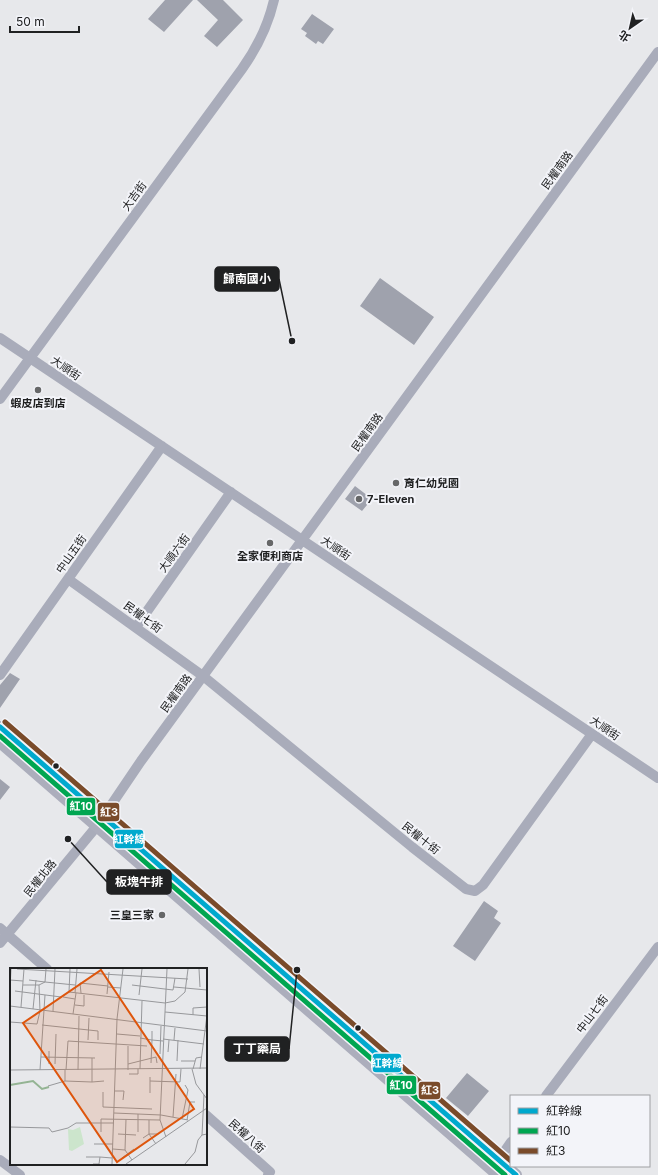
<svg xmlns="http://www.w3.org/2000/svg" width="658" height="1175" font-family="Inter,'Noto Sans TC',sans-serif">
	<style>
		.building { fill: #9fa2ad }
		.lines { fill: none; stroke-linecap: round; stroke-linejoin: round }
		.minor { stroke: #a9acba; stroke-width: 10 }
		.major { stroke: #acaebc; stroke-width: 12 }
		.bus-1-casing { stroke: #f3f4f9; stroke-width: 8 }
		.bus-2-casing { stroke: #f3f4f9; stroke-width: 8 }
		.bus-3-casing { stroke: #f3f4f9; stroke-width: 8 }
		.bus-1 { stroke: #00a9ce; stroke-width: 5 }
		.bus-2 { stroke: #00a651; stroke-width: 5 }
		.bus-3 { stroke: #7a4b2a; stroke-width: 5 }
		.poi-dot { fill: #666768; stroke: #f3f4f9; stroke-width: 1.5 }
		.bus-dot { fill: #202122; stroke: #f3f4f9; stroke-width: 1.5 }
		.labels { text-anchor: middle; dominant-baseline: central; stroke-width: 4; stroke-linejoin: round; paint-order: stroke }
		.street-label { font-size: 11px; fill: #202122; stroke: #f3f4f9 }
		.poi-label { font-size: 11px; font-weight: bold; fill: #202122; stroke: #f3f4f9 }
		.inset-river { fill: none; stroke: #94b493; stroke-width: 2 }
		.inset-road { fill: none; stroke: #97989b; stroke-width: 1 }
		.view { fill: #de560d; fill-opacity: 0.15; stroke: #de560d; stroke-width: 2 }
		.inset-edge { fill: none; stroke: #202122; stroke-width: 2 }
		.leader { fill: none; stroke: #202122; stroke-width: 1.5 }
		.callout-dot { fill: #202122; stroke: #f3f4f9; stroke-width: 1.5 }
		.callout { fill: #202122; stroke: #202122; stroke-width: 1.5 }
		.callout-label { font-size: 12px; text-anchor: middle; font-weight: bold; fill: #fff }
		.line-badge { stroke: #f3f4f9; stroke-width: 1.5 }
		.badge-label { font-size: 11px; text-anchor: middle; font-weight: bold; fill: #fff }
	</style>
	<rect width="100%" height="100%" fill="#e7e8eb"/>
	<path class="building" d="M 165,0 L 193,0 L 164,32 L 148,19 Z
		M 197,0 L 223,0 L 243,20 L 217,47 L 204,36 L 218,20 Z
		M 312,14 L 334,29 L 323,44 L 318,41 L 316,44 L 305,36 L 307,33 L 301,29 Z
		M 380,278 L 434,317 L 414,345 L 360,306 Z
		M 355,486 L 372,499 L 362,511 L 345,499 Z
		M 10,673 L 20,679 L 0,708 L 0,685 Z
		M 0,779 L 10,787 L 0,800 Z
		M 484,901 L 498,911 L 494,918 L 501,923 L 475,961 L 453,946 Z
		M 467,1073 L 489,1091 L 468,1116 L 446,1098 Z"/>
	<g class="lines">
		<path class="minor" d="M 0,338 L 658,778
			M 0,399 L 242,69 C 257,48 268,26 274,0
			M 68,579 L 203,676 L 412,847 L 466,889 L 475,891 L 483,885 L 592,734
			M 136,627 L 231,492
			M 0,675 L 162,446
			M 0,928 L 47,969
			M 0,943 L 97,826 L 141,761 L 658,52
			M 546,1096 L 658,947
			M 206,1115 L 270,1172 L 268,1175
			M 0,1160 L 20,1175
			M 495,1165 L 511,1142"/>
		<path class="major" d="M 0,727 L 516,1175
			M 0,742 L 498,1175"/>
		<g class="bus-1-casing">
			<path id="bus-1" d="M 0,727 L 516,1175"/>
		</g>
		<g class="bus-2-casing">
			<path id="bus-2" d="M 0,736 L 505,1175"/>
		</g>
		<g class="bus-3-casing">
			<path id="bus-3" d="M 5,722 L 511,1161"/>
		</g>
		<use href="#bus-1" class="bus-1"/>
		<use href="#bus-2" class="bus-2"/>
		<use href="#bus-3" class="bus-3"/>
	</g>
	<g class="poi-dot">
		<circle cx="38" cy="390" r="4"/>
		<circle cx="396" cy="483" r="4"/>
		<circle cx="359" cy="499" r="4"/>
		<circle cx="270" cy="543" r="4"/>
		<circle cx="162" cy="915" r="4"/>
	</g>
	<g class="bus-dot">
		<circle cx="56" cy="766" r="3.5"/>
		<circle cx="358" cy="1028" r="3.5"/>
	</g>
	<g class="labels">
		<g class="street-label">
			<text transform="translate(557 170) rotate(-54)">民權南路</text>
			<text transform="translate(134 196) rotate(-54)">大吉街</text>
			<text transform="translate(66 368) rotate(34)">大順街</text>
			<text transform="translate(367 432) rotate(-54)">民權南路</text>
			<text transform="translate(336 548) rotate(34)">大順街</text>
			<text transform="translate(174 553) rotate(-54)">大順六街</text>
			<text transform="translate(71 554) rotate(-55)">中山五街</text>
			<text transform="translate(143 617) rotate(36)">民權七街</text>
			<text transform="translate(176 693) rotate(-54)">民權南路</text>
			<text transform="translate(605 728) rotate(34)">大順街</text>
			<text transform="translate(421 838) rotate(38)">民權十街</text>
			<text transform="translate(40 878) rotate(-51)">民權北路</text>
			<text transform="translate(592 1014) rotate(-53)">中山七街</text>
			<text transform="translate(247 1136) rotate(42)">民權八街</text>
		</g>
		<g class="poi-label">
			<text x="38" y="403">蝦皮店到店</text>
			<text x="404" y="483" text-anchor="start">育仁幼兒園</text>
			<text x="367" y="499" text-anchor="start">7-Eleven</text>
			<text x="270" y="556">全家便利商店</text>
			<text x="154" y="915" text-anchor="end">三皇三家</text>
		</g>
	</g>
	<g transform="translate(10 968)">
		<rect width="197" height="197" fill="#e7e8eb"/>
		<path d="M 70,159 L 74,176 L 62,183 L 59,182 L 58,161 L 63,162 Z" fill="#cce5cc"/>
		<path class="inset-river" d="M 0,117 L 23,113 L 32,121 L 39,119"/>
		<path class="inset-road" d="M 7,1 L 178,11M 60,1 L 59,24 L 155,35 L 165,33 L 175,24 L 178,1M 189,1 L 190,19M 0,12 L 13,13M 19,12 L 35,14 L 36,1M 13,17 L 29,17 L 35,14 L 65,17M 122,17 L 163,22 L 165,10M 98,19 L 111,20M 164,19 L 197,22M 0,21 L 1,1M 5,23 L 51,29M 65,25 L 67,1M 71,25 L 70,15 L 98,18M 97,26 L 99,4M 129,27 L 132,1M 53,29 L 65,31M 65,37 L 74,38 L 74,27M 0,38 L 197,63M 11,39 L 14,1M 23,41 L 26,12M 43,43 L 45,1M 155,44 L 197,48M 63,46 L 66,25M 183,47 L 183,40 L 197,39M 0,54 L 27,56 L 30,43 L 29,17M 32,57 L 88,63 L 88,72M 107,66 L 130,68M 130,70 L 142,72 L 142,63M 153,71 L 194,76M 78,72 L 79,50M 164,72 L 165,60M 158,84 L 159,72M 150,86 L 151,58M 31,89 L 85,90M 167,93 L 168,72M 171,93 L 185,93M 141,95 L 142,72 L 153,73M 39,96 L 39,83M 45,96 L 46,66M 118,96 L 146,89 L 147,95M 130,101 L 132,33M 182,101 L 186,116 L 197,131M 183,101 L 186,90 L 192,89M 190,101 L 197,47M 0,102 L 197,100M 30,102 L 35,27M 55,102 L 55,113 L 82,114 L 82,90M 56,102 L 58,73 L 137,78M 68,102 L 69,48M 118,102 L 118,78M 119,106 L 128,106 L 128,101M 140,113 L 170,114 L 171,101M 82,114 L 94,113M 38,118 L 55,113M 105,123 L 114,123 L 113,132M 93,124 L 93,139 L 142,141M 140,125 L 140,109M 104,145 L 151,147 L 178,152M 163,149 L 166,106M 116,151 L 115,182 L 122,192M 172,151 L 178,122 L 175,117M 139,152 L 139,166 L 146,176M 177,152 L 180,134 L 185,134M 0,159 L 39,160 L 42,164 L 58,160 L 66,155 L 104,155M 91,164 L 91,151 L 150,152M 128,164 L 128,146M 108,166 L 126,167M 192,167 L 194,127M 156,169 L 150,152 L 157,1M 133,170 L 139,166 L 147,166M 84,176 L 103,176M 103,181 L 115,182M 76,189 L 90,189M 112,190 L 124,181M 83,196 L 89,196 L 90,189 L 102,190M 102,196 L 107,51 L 113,1M 116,196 L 197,140M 175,196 L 185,184 L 188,172 L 192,167 L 197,166"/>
		<path class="view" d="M 91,2 L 184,141 L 107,194 L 13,55 Z"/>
		<rect width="197" height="197" class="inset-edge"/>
	</g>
	<path class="leader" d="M292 341L279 279M68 839L107 882M297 970L289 1049"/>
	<g class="callout-dot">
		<circle cx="292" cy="341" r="4"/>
		<circle cx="68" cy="839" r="4"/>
		<circle cx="297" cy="970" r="4"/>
	</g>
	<g class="callout">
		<rect x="215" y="267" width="64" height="24" rx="4"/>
		<rect x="107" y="870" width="64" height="24" rx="4"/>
		<rect x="225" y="1037" width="64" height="24" rx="4"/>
	</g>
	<g class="callout-label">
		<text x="247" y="283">歸南國小</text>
		<text x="139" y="886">板塊牛排</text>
		<text x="257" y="1053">丁丁藥局</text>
	</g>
	<g class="line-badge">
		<rect x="66" y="797" width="30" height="19" rx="4" fill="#00a651"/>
		<rect x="97" y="802" width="23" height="20" rx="4" fill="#7a4b2a"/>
		<rect x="114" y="829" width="30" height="20" rx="4" fill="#00a9ce"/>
		<rect x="372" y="1053" width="30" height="20" rx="4" fill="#00a9ce"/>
		<rect x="386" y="1075" width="31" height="20" rx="4" fill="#00a651"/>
		<rect x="418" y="1081" width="23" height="19" rx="4" fill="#7a4b2a"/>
	</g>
	<g class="badge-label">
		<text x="81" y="810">紅10</text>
		<text x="109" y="816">紅3</text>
		<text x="129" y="843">紅幹線</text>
		<text x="387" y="1067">紅幹線</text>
		<text x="401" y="1089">紅10</text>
		<text x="430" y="1094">紅3</text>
	</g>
	<rect x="510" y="1095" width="140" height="72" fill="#f3f4f9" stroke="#9fa0a3"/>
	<rect x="518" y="1108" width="20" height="6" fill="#00a9ce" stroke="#9fa0a3"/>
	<text x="546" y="1115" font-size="12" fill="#202122">紅幹線</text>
	<rect x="518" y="1128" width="20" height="6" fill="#00a651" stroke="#9fa0a3"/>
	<text x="546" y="1135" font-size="12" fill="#202122">紅10</text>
	<rect x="518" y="1148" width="20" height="6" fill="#7a4b2a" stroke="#9fa0a3"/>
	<text x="546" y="1155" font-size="12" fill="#202122">紅3</text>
	<g transform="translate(630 28) rotate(214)" stroke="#f3f4f9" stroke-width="3" paint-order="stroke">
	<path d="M0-3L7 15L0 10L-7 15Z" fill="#202122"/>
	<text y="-6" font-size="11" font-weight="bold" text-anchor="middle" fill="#202122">北</text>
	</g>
	<path d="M10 26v6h69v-6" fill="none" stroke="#202122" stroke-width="2"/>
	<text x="16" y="26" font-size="12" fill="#202122" stroke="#f3f4f9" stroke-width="3" paint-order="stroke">50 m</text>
</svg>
